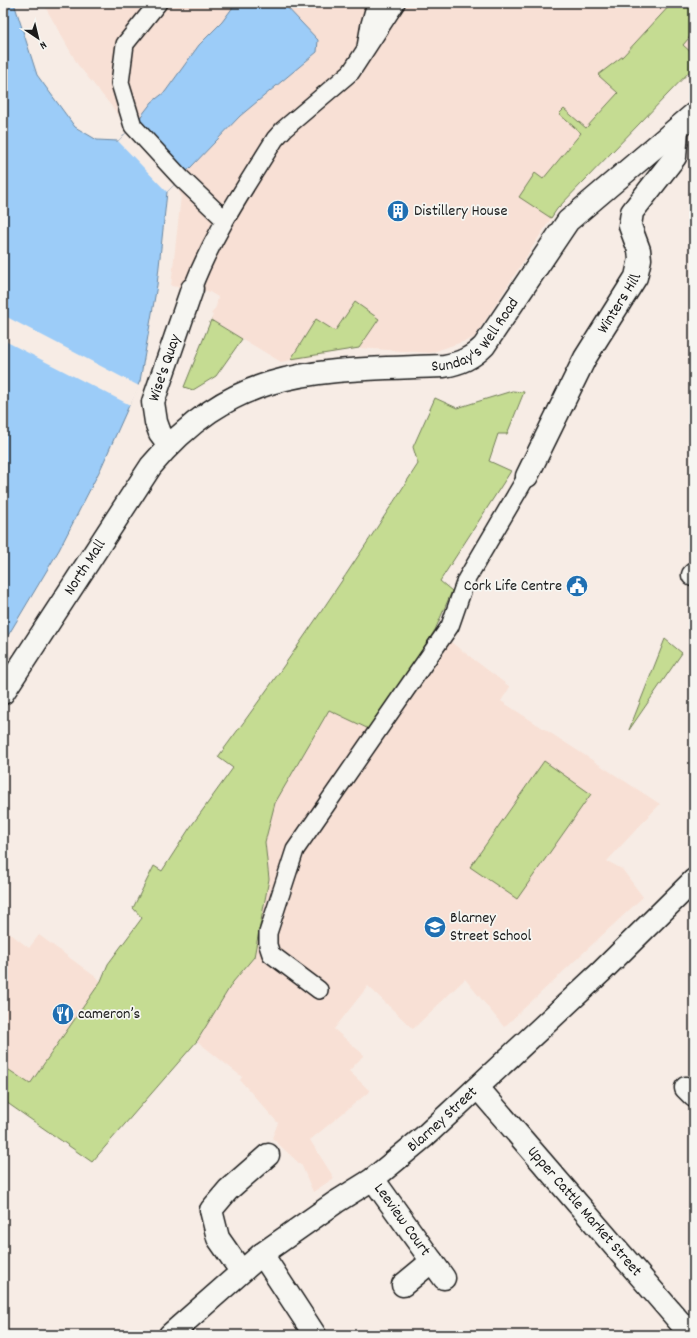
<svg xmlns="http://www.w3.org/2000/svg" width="697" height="1338" font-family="Dekko,sans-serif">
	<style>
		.built { fill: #f8e0d5 }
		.green { fill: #c5dc92; stroke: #707c57 }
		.water { fill: #9cccf8; stroke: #6986a0 }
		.pier { fill: #f7ece5 }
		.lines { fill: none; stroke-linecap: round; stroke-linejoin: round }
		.service-casing { stroke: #1c1c1c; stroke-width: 20 }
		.pedestrian-casing { stroke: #1c1c1c; stroke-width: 25 }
		.minor-casing { stroke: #1c1c1c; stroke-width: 25 }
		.secondary-casing { stroke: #1c1c1c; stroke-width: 25 }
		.service { stroke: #f6f6f2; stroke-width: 17 }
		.pedestrian { stroke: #f6f6f2; stroke-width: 22 }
		.minor { stroke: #f6f6f2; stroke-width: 22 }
		.secondary { stroke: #f6f6f2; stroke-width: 22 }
		.labels { text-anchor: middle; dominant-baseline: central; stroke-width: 3.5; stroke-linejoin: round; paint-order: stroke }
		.poi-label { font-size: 16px; fill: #1c1c1c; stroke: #f6f6f2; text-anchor: start }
		.street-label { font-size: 16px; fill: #1c1c1c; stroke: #f6f6f2 }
	</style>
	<rect width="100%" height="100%" fill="#f7ece5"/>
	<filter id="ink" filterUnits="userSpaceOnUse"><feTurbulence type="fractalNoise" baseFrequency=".025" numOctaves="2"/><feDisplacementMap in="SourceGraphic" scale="8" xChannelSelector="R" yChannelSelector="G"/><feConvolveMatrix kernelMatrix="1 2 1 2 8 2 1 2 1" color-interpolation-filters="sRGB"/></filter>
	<g filter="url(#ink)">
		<path class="built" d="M 43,3 L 694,3 L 694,67 L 557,209 L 474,338 L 430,353 L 359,348 L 281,362 L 211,320 L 213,315 L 211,314 L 216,307 L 218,297 L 208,291 L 171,286 L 181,196 L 178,188 L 78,65 Z
			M 435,630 L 510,687 L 501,701 L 660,804 L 607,861 L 622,869 L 643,897 L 504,1027 L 465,979 L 413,1029 L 368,986 L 334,1029 L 364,1055 L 349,1071 L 370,1091 L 310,1140 L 334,1178 L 313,1192 L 302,1166 L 272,1138 L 278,1123 L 240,1080 L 242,1077 L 197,1041 L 233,982 L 254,957 L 269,879 L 265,842 L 275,803 L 329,710 L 372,730 Z
			M 3,928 L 29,948 L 39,935 L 101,981 L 29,1085 L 3,1066 Z"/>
		<path class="green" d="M 672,3 L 694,3 L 694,32 L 683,45 L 694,55 L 694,67 L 557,209 L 551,218 L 519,197 L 535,173 L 543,179 L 581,133 L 559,114 L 564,109 L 586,128 L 618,93 L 598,75 L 623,56 Z
			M 355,302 L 379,319 L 359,348 L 291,359 L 316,319 L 335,331 Z
			M 211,320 L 242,339 L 216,376 L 193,390 L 184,387 Z
			M 512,391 L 524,392 L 507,434 L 498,434 L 489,461 L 511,471 L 440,581 L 452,591 L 435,630 L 371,730 L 329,710 L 275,803 L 265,842 L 269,879 L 254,957 L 233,982 L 197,1041 L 92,1162 L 3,1100 L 3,1066 L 30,1084 L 101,981 L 108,964 L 142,918 L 133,908 L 154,866 L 162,871 L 189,829 L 233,768 L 218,757 C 289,662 354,564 418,464 L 413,447 L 435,398 L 457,408 Z
			M 665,639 L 682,653 L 629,730 Z
			M 544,761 L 591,794 L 517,899 L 470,867 Z"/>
		<path class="water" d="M 3,3 L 14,3 L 37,75 L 75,127 L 97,140 L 118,141 L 135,124 L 152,102 L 165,92 L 199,45 L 222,22 L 236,3 L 283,3 L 318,40 L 317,52 L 240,116 L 167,192 L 157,285 L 140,381 L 101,468 L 59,550 L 3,644 Z"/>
		<path class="pier" d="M 135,124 L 175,184 L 167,192 L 118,141 Z
			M 3,315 L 139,386 L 130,405 L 3,340 Z"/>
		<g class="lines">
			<g class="service-casing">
				<path id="service" d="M 158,3 L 125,44 L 120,83 L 133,126 L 181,178 L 224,219
					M 366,47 L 370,24 L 376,3
					M 192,289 C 213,234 244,189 275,139 L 284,129 L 351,72 L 396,3
					M 319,990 L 271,954 L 268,945 L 268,933 L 295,850 L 450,626 L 466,580 L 527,476"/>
			</g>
			<g class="pedestrian-casing">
				<path id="pedestrian" d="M 693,575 L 694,574"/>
			</g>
			<g class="minor-casing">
				<g id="minor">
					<path id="s1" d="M 169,445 L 160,433 L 156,422 L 153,402 L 192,289"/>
					<path id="s2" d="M 527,476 L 585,358 L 636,277 L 640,259 L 639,250 L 630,226 L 632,212 L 675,157 L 677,130"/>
					<path id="s3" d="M 478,1088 L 691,1335"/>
					<path d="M 686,1088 L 694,1096"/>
					<path id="s4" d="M 373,1179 L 444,1278"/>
					<path d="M 262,1254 L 315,1335"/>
					<path d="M 241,1271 L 218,1238 L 211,1210 L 228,1190 L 268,1155"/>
					<path d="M 403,1285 L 432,1261"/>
					<path id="s5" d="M 170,1335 L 262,1254 L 336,1202 L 373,1179 L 425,1136 L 601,972 L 694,880"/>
				</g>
			</g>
			<g class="secondary-casing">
				<g id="secondary">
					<path id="s6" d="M 3,693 L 151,466 C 237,363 322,371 444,366 C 461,363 472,358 484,346 L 568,221 L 694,114"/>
				</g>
			</g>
			<use href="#service" class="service"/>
			<use href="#pedestrian" class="pedestrian"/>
			<use href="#minor" class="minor"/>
			<use href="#secondary" class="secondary"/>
		</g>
	</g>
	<defs>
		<g id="building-disc" transform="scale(1.15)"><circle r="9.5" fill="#1f6fb2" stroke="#f6f6f2"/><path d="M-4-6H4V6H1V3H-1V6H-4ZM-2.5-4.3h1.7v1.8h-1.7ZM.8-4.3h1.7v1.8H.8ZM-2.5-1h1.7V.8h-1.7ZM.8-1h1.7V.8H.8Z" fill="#fff"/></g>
		<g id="civic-disc" transform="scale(1.15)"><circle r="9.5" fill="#1f6fb2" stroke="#f6f6f2"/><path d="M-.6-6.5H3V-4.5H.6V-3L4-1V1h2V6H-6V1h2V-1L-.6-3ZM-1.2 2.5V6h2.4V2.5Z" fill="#fff"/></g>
		<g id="school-disc" transform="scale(1.15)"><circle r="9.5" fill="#1f6fb2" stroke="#f6f6f2"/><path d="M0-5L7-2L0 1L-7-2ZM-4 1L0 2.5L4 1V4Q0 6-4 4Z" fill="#fff"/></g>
		<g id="restaurant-disc" transform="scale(1.15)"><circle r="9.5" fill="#1f6fb2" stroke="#f6f6f2"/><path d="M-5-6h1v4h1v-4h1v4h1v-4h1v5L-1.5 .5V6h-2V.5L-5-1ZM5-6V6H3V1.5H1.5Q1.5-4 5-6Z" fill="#fff"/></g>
	</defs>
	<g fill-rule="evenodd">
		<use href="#building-disc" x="398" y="211"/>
		<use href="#civic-disc" x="577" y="586"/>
		<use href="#school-disc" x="435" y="927"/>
		<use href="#restaurant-disc" x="63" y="1014"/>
	</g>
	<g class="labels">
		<g class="poi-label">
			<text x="414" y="211">Distillery House</text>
			<text x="562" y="586" text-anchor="end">Cork Life Centre</text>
			<text x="450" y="918">Blarney<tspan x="450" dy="18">Street School</tspan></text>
			<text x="78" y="1014">cameron’s</text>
		</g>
		<g class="street-label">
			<text stroke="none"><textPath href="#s2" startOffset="196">Winters Hill</textPath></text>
			<text stroke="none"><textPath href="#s6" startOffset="638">Sunday's Well Road</textPath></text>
			<text stroke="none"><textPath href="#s1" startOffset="83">Wise's Quay</textPath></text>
			<text stroke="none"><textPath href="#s6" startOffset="150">North Mall</textPath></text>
			<text stroke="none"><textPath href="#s5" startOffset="348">Blarney Street</textPath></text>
			<text stroke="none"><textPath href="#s3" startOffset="163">Upper Cattle Market Street</textPath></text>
			<text stroke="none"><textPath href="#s4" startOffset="50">Leeview Court</textPath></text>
		</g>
	</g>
	<rect width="697" height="1338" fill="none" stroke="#f6f6f2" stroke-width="16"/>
	<rect x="8" y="8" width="681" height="1322" fill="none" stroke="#1c1c1c" stroke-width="1.5" filter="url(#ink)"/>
	<g transform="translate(38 38) rotate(145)" stroke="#f6f6f2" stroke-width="3" paint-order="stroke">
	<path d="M0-3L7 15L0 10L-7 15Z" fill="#1c1c1c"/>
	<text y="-6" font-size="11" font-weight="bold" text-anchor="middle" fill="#1c1c1c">N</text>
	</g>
</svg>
